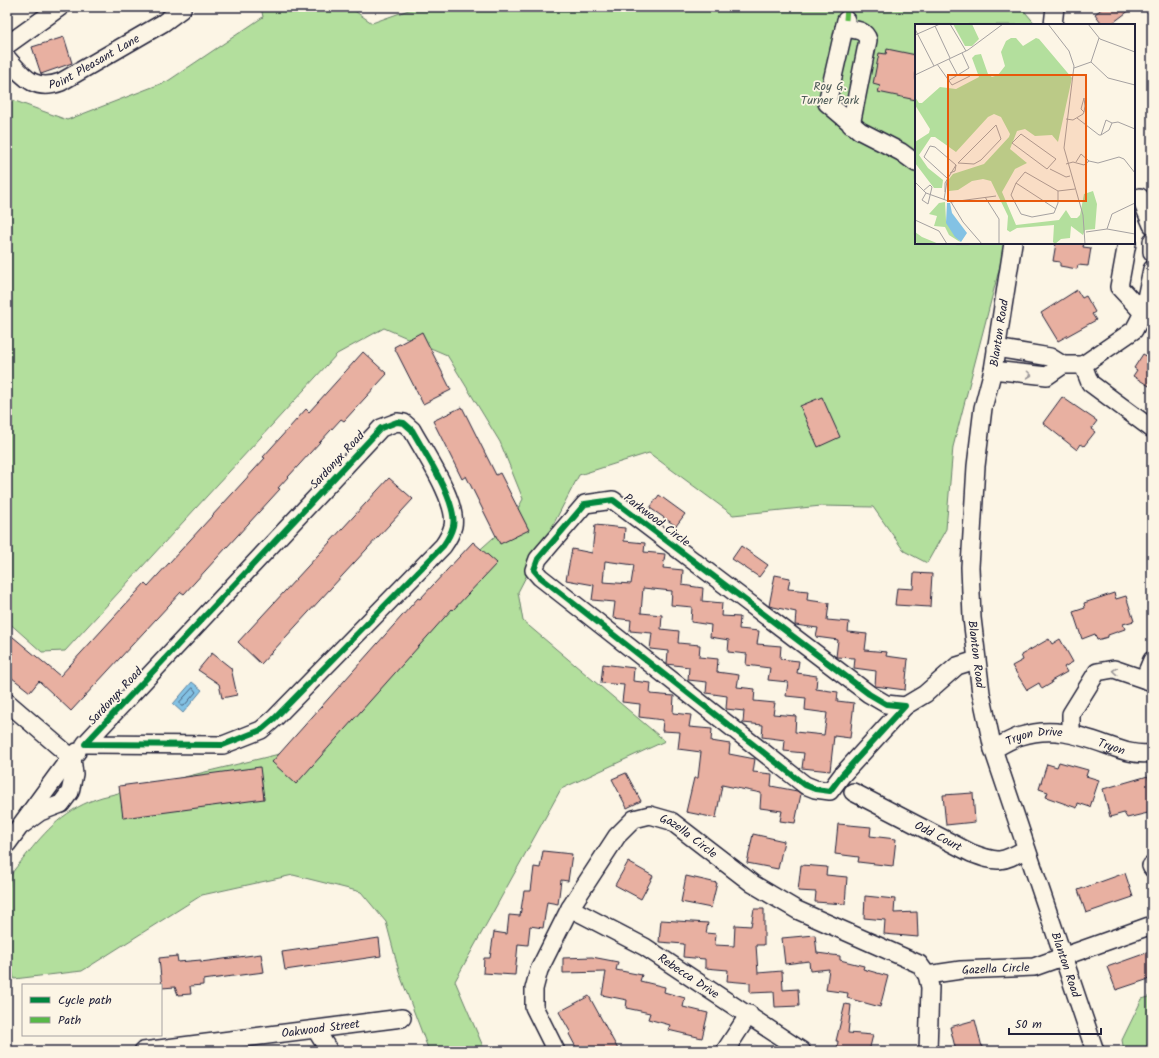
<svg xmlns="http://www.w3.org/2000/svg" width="1159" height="1058" viewBox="0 0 1159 1058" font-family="Kalam,sans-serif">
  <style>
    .green { fill: #b3df9d; stroke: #6a806c }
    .water { fill: #83c2e4; stroke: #5c82a0 }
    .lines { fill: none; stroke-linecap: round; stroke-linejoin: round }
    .shore { stroke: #49627f; stroke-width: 1 }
    .building { fill: #e8b0a1; stroke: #22223b; fill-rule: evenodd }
    .minor-casing { stroke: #22223b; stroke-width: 20 }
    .minor { stroke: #fcf5e5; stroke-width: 17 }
    .quiet { stroke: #58b947; stroke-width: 5; stroke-dasharray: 10 5; stroke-linecap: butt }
    .cycleway-casing { stroke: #fcf5e5; stroke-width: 8 }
    .cycleway { stroke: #00873e; stroke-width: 6 }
    .oneway { stroke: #9a9698 }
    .labels { text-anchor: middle; stroke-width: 3.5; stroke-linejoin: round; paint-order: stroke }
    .street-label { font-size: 12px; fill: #22223b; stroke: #fcf5e5 }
    .park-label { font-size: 12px; fill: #4e5b58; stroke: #fcf5e5 }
    .inset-road { fill: none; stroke: #a5a1a1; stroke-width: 1 }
    .view { fill: #e8590c; fill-opacity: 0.15; stroke: #e8590c; stroke-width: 2 }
    .inset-edge { fill: none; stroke: #22223b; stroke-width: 2 }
  </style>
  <rect width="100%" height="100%" fill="#fcf5e5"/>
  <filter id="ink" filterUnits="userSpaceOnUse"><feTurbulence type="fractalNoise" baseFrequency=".025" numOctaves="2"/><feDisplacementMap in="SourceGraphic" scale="8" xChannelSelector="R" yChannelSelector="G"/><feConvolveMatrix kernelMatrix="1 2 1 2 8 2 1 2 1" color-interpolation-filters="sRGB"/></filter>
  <g filter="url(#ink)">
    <path class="green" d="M261,7H349L372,23L417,7H1021L1036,25H916V243H1006L953,447L946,529L927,563L904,551L873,507L821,506L733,515L649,453L579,475L518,592L523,621L665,741L561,789L455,981L485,1051H429L400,975L386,922L361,892L293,875L202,895L82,971L14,979C8,946 2,909 11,876C13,870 20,863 24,858C46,830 66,808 102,797L304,748L456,571L511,522L523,499L500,442L447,355L384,328L337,354L65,651L42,652L7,621V98L67,120L168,81L263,17Z
      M1152,996V1051H1124L1122,1040L1142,999Z"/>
    <path class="water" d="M192,682L202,690L183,713L173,704Z"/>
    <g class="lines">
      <path class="shore" d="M193,688L196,692L184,706H181L180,702Z"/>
    </g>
    <path class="building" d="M1104,7H1134L1110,25H1103L1095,14Z
      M64,37L72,63L41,74L32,47Z
      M887,49L916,55V100L878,92L880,86L873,84L879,53L886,54Z
      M1056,243H1084L1083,247L1091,248L1088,266L1078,265L1077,269L1060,266V262L1053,261Z
      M1077,290L1082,298L1086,296L1095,312L1092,314L1096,320L1058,341L1041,313Z
      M422,332L451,390L423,404L394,347Z
      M363,352L387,374L344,421L341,419L278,488L280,489L184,594L181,592L71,711L39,681L30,692L7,674V632L60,676L145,583L148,586L265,458L263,457L306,409L309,412Z
      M1143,354L1152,359V381L1149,386L1133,376L1137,370L1134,368Z
      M822,397L840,437L818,447L800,406Z
      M1062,397L1097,421L1091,429L1095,432L1084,446L1081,444L1077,450L1043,423Z
      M462,407L496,475L500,473L529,530L500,544L466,476L462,479L433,421Z
      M389,478L413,499L261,664L238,642Z
      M659,495L685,514L676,526L650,508Z
      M595,525L625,528L624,541L645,543L644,552L665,554L663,568L683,570L682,585L703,588L702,601L722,603L721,616L740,617L739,629L759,631L757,644L781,646L780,659L799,661L797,673L817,676L816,689L838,692L837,701L854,703L850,738L834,736L830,771L802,768L804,753L784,751L785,740L762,737L763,725L743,723L744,711L726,709L727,696L706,693L707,682L688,680L689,667L667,664L668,651L650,649L652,633L630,631L631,620L613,618L615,602L592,600L594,585L566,580L572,549L592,553ZM605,561L634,565L631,584L603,582ZM643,588L672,591L671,605L692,607L691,622L711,625L710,637L729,640L728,652L747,654L746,665L770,668L768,680L788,682L786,696L806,698L805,710L827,713L824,735L795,732L796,716L773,714L775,703L754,701L755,689L737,687L739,675L717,672L718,659L699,657L700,645L678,643L679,631L661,629L662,615L641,613Z
      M473,542L497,563L453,610L452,609L296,784L272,762L418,598L420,599Z
      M741,546L768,565L759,577L732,559Z
      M914,573L932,574L930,607L895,605L897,588L913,589Z
      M775,575L790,578L788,589L808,591L807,600L829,603L827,620L849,622L848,632L867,634L865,650L887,652L886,656L908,659L905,690L875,686L876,671L854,668L855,658L836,657L838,640L816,637L818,628L795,625L796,612L769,606Z
      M1114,593L1116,599L1126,596L1134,621L1123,624L1125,629L1108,635V637L1097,640L1095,634L1082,639L1073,612L1085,608L1084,603Z
      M1049,639L1052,644L1060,639L1073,662L1064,667L1067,672L1051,681L1052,683L1042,689L1039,683L1027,690L1012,666L1023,660L1021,655Z
      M212,653L231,668L237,695L222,698L219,684L198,670Z
      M603,664L634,668L633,681L651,683L650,694L674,696L673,713L691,715L689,727L712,729L711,741L730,744L729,754L755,759L753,772L772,774L771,786L797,791L801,794L795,823L780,821L782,811L760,808L761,793L722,785L716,818L686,812L694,778H698L701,752L678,749L680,732L662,731L663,720L639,717L640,704L622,702L624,685L601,683Z
      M1059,762L1088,770L1086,776L1099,780L1090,807L1078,803L1077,808L1046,797L1048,792L1039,789L1047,764L1057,767Z
      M260,767L264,799L123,818L119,786Z
      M626,773L641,801L627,808L612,779Z
      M1148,776L1149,780L1152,779V812L1127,818L1124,813L1110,817L1103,789Z
      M973,793L975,822L946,825L943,795Z
      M838,824L871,827L870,836L896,839L893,866L858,862L859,857L835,854Z
      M753,834L784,841L778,869L747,863Z
      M543,851L572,854L568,881L561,880L558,904L547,902L543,928L530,926L528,945L518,944L515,975L483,973L484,958H490L494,932L507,934L509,915L520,916L524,891H531L534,867L540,868Z
      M628,862L653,876L641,899L615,885Z
      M801,865L827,867L826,875L847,877L845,904L815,902L816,892L798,891Z
      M1125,873L1133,897L1086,913L1078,890Z
      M686,876L717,883L711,908L681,902Z
      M865,896L895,899L894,913L917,912L918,937L884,934L885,920L864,918Z
      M754,909H764V945H756L758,973L782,971L783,990L798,989L799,1006L775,1007L774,992L750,993V983L727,981L728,970L705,968V959L683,957L684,944L659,942L661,920L708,923L706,933L716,934L715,945L734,946L735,925L751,926Z
      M815,935L817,953L840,956V960L864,966L863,969L888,976L880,1007L847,998L848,993L826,990L829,969L810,971L809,961L785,964L782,938Z
      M379,938L381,956L285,970L282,952Z
      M1152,951V978L1116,990L1107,967Z
      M261,954L264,972L203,980V985L190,986L191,994L178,995L175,987L162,988L159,958L177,956L178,962L201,960V962Z
      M592,957L618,962L616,970L642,975L640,981L665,987L664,992L685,998L683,1007L708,1013L702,1038L668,1030L670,1025L648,1019L650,1013L626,1008L627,1000L602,995L606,972L563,973V958Z
      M589,996L614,1042L619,1051H578L569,1034L571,1033L559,1012Z
      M845,1004L851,1005L848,1033L873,1035L869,1051L837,1050L838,1041H836Z
      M975,1020L983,1051H956L950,1027Z"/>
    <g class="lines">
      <g class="minor-casing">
        <g id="minor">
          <path d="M846,20L827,103L860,131L901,152L916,163"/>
          <path d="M1053,25L1055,7"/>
          <path d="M844,28C854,30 865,29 868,40L851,125"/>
          <path d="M7,45L60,7"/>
          <path id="s1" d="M7,58C24,77 34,92 61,82L163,23L182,9"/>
          <path d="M1134,199L1140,197L1152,225"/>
          <path d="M1152,241V252"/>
          <path id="s2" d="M1013,243L993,370L983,408L976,466L970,567L972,618L981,693L993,749L1095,1051"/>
          <path d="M1127,243L1119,287L1143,313"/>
          <path d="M996,348L1050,357L1063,365H1083L1134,330L1143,313L1152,269"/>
          <path d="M1083,365L1090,383L1152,429"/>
          <path d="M993,370L1047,376L1063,365"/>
          <path d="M397,422L404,423L412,430C424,452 458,502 453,526C451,534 448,539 443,546L275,718L261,730L223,745L85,744L381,428Z"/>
          <path d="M613,500L869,694L886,704L905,706L842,775L830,791L815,789L805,785L540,577L534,570L538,559L585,504Z"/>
          <path d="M1144,679L1152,660"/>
          <path d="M7,702L72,758L74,774L70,792L61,804L40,812L22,825"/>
          <path d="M905,706L925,694L957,666L976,660"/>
          <path d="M1071,733V714L1097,672L1114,669L1152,682"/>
          <path id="s3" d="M993,749C1002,745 1011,739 1021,736C1052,726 1078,735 1107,745C1121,750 1137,756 1152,753"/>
          <path id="s4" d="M853,792L971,853C998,863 1001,863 1026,849"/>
          <path d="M7,844L64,766L77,752"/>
          <path d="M1151,866L1152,868"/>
          <path id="s5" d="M570,908L645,947L802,1051"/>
          <path id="s6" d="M927,975L961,970L1034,967L1152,925"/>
          <path d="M316,1030L329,1051"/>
          <path id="s7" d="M143,1051L402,1018"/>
          <path id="s8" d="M556,1051L534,1007V989L539,970L570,908L617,836L634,819L650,815L671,821L753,884L797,910L919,964L927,975L930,987L928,1051"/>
          <path d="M725,1051L749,1014"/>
        </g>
      </g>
      <use href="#minor" class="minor"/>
      <path class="quiet" d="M846,20L847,7"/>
      <g class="cycleway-casing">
        <path id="cycleway" d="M397,422L404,423L412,430C424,452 458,502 453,526C451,534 448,539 443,546L275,718L261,730L223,745L85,744L381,428Z
          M613,500L869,694L886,704L905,706L842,775L830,791L815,789L805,785L540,577L534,570L538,559L585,504Z"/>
      </g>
      <use href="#cycleway" class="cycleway"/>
    </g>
    <defs><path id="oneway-chevron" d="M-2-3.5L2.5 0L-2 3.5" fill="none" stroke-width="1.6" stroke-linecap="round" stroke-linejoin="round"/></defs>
    <g class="oneway">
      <use href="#oneway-chevron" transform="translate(1029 375) rotate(7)"/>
      <use href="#oneway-chevron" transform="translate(1115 671) rotate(-175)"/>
    </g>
  </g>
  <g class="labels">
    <g class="street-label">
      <text dy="4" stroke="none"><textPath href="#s1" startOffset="103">Point Pleasant Lane</textPath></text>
      <text transform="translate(999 333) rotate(-81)" y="4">Blanton Road</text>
      <text transform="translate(337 460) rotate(-47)" y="4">Sardonyx Road</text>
      <text transform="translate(657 520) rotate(37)" y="4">Parkwood Circle</text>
      <text dy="4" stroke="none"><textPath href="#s2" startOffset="415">Blanton Road</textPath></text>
      <text transform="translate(115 696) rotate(-47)" y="4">Sardonyx Road</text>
      <text dy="4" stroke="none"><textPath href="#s3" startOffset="44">Tryon Drive</textPath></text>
      <text dy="4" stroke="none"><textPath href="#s3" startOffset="124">Tryon</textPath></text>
      <text dy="4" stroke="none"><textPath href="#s4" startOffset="96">Odd Court</textPath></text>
      <text dy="4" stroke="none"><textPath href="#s8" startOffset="327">Gazella Circle</textPath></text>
      <text dy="4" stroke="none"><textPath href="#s2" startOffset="739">Blanton Road</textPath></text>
      <text dy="4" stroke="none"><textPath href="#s6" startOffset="69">Gazella Circle</textPath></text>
      <text dy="4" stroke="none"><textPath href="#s5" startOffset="137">Rebecca Drive</textPath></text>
      <text dy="4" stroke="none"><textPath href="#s7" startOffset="179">Oakwood Street</textPath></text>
    </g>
    <g class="park-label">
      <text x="830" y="90">Roy G.<tspan x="830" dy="14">Turner Park</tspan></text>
    </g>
  </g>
  <g transform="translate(915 24)">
    <rect width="220" height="220" fill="#fcf5e5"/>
    <path d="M38,0H57L64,15L57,22H50ZM96,14H101L108,22L121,14L124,15L157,54L143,118L137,111L120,112L110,105L102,107L95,125L112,139L100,145L87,168L101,201L144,196L151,186L156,194H162L165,191L169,170L178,167L182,180L180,205L170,206L168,211L156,202L155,214L146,215L140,220L138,218L139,201L102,204L95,208L92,206L93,192L76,157L68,155L57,157L43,166L34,167V155L38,150L69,140L94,113L95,110L86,93L79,90L73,93L41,128L20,113H16L4,131L13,144L28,156L27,164H19L0,139V118L14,109L15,105L0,81V73L4,79H7L25,63L41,65L64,53L57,34L60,31L66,30L73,50L77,53L83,51L90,42L86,28L91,17ZM30,178L31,196L45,218L34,211L30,203L19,202L22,192L14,190L24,179ZM0,208L7,213L24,220H3L0,217Z" fill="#b3df9d"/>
    <path d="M32,179H35L37,189L52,209L46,218L40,213L31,199Z" fill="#83c2e4"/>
    <path class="inset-road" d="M35,0L51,27M133,0L154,27L159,42L149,124L168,191L170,220M173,0L185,15L220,28M20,2L35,34M0,5L19,42M0,11L25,0M34,35L42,50M176,38L193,54L220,61M22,40L37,61L55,52M159,44L176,38L184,14M0,51L53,26L88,0M33,57L54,44L47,29M162,94L184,111H186L194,106L197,99L191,96L186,111M151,95L158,96L168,90L169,88L170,82L169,74L166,85L169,88M197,99L203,98L220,105M81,101L86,115L66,136L59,140L43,139ZM106,110L141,135L132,145L97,119ZM161,138L166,130L174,137L183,139L204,133L209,135L220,149M151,140L158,138L169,141L174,137M135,145L151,153L155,152M32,154L9,133L15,122L20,123L41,141L40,147L35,149M0,158L11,169L36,178L48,198L67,220M101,159L141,185M8,167L15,161L17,163L13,180L7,176L11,169M143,167V179L139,189L117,193L106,190L96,171L101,159L110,148L143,167L160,165M30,168V159L41,141M70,173L84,195V220M29,176L32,157M36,178L81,172M0,196L24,207L32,220M192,205L197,190L220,179M171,208L192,205L220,210"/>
    <path class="view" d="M33,51H171V177H33Z"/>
    <rect width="220" height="220" class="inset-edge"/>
  </g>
  <rect width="1159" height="1058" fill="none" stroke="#fcf5e5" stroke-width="24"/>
  <rect x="12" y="12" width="1135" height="1034" fill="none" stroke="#22223b" stroke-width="1.5" filter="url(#ink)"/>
  <rect x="22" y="984" width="140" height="52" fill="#fcf5e5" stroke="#a5a1a1"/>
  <rect x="30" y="997" width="20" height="6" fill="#00873e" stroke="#a5a1a1"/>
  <text x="58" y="1004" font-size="12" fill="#22223b">Cycle path</text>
  <rect x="30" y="1017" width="20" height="6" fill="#58b947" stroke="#a5a1a1"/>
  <text x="58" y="1024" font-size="12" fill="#22223b">Path</text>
  <path d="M1009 1028v6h92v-6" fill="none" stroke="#22223b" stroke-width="2"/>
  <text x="1015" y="1028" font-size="12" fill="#22223b" stroke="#fcf5e5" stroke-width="3" paint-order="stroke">50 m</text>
</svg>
